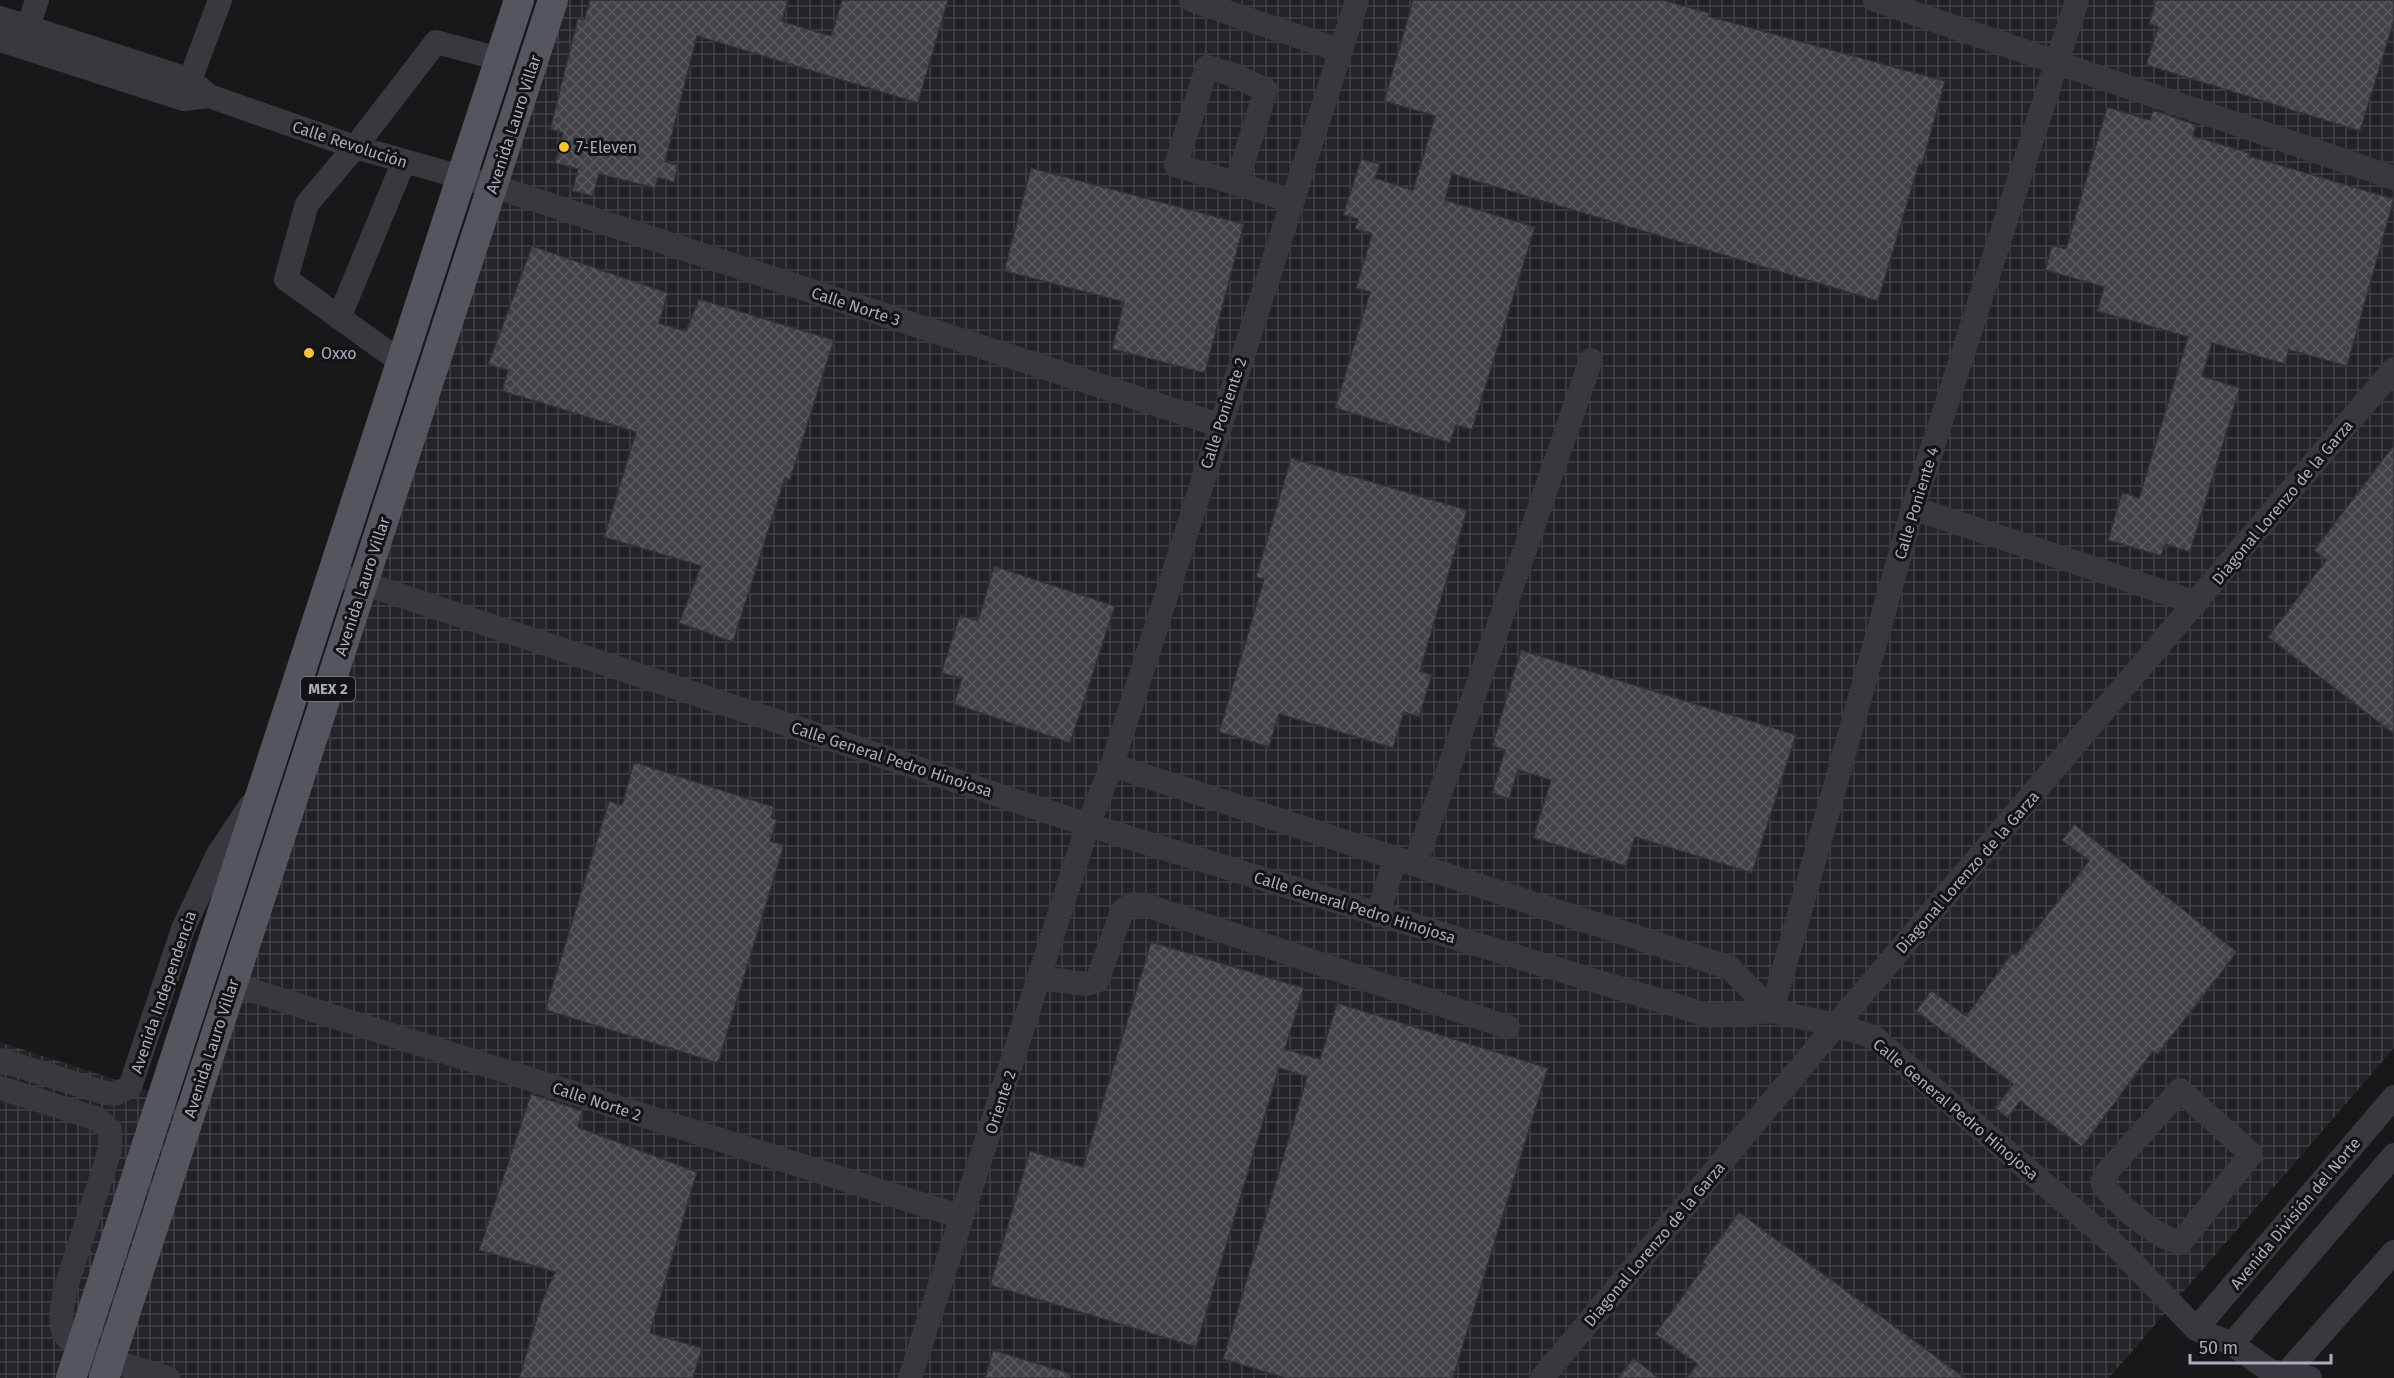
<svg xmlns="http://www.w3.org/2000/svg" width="2394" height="1378" viewBox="0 0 2394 1378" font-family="'Fira Sans',sans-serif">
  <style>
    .industrial { fill: url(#industrial-grid) }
    .building { fill: url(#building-cross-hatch); stroke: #323136; stroke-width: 1.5 }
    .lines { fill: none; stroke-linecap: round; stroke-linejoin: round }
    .minor { stroke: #38393f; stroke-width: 24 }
    .major { stroke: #54565e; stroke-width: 30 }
    .poi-dot { fill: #f9c430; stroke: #131215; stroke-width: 2 }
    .labels { text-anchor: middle; stroke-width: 6; stroke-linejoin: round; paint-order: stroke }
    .shield { fill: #131215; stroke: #7c7e88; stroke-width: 1.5 }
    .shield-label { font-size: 15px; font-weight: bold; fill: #a9adba }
    .street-label { font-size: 16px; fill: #a9adba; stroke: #131215 }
    .poi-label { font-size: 16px; fill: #a9adba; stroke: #131215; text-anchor: start }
  </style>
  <defs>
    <pattern id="industrial-grid" width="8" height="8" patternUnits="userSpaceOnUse" patternTransform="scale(1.5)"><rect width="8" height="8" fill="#242327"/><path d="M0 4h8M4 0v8" fill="none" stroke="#414044"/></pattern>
    <pattern id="building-cross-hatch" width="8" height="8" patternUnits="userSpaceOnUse" patternTransform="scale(1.5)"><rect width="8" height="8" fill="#424247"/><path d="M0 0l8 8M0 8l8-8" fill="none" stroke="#5a5b5f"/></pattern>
  </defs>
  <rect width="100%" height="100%" fill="#18171a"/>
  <path class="industrial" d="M562,0H2394V1048L2109,1378H0V1042L193,1105Z"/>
  <path class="building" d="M590,0H788L782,21L831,36L842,0H948L918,103L697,36L665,162L678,165L674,182L658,178L655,188L599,174L593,196L572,191L578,169L555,163L563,133L550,129L578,18L584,20Z
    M1413,0H1663L1709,13L1708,16L1945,81L1922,165L1919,164L1878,301L1452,174L1445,200L1535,227L1472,430L1456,425L1450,443L1335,408L1370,292L1356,288L1372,234L1355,229L1358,219L1343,215L1361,159L1380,164L1375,178L1413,190L1435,116L1384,101Z
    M2156,0H2394V21L2360,131L2146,65L2158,27L2149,24Z
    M2107,107L2150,120L2153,110L2196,125L2193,136L2250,153L2249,156L2394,199L2347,366L2289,350L2285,364L2212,343L2202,376L2240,388L2190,552L2165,544L2161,556L2108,540L2122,492L2139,498L2188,337L2097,311L2104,287L2045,270L2052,245L2066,249Z
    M1031,168L1244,224L1205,373L1112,349L1124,302L1004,271Z
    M532,246L668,293L659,323L686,331L699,299L834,340L790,480L785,478L733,642L679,623L701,566L604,537L636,432L502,391L508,370L488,365Z
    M2394,445V734L2268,637L2326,560L2314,550Z
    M1291,458L1467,510L1420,671L1432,675L1419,717L1404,712L1393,748L1279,714L1269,747L1219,732L1264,579L1256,577Z
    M994,566L1115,606L1070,743L954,704L962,678L941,673L960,615L978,621Z
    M1521,650L1796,735L1752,873L1635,837L1626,866L1533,838L1551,780L1518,770L1509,799L1492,793L1505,750L1492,746Z
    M634,762L774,807L771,818L777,820L770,841L784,845L718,1063L545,1010L609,801L622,805Z
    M2074,824L2237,952L2158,1054L2153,1051L2082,1147L2020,1101L2008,1118L1995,1108L2013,1084L1916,1011L1931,990L1966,1016L2012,953L2016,955L2089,861L2062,840Z
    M1151,942L1304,988L1285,1049L1320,1059L1337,1003L1548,1068L1453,1378H1285L1223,1359L1307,1077L1279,1068L1196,1347L990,1285L1030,1151L1083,1167Z
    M531,1094L583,1111L578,1127L697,1172L650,1333L702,1348L693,1378H519L542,1301L555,1272L479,1250Z
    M1739,1212L1965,1378H1687L1697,1364L1655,1334L1705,1265L1702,1263Z
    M993,1350L1071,1374L1070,1378H985Z
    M1633,1358L1659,1378H1618Z"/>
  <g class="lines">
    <path class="minor" d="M1191,0L1341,51
      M1875,0L2394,178
      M0,18L190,80L209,96L355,147L493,186L1219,425
      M28,27L37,0
      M0,40L184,99L209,96
      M190,80L220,0
      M1236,184L1266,90L1231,74L1207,67L1176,165L1292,201
      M339,318L404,161
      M401,362L286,279L307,204L355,147L436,42L500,59
      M1913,508L2196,603
      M333,573L1088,825L1710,1016L1772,1011L1836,1025L1874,1037L2115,1245L2196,1329L2232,1344L2270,1371L2310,1378
      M1112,765L1730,968L1772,1011
      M1415,865L1591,360
      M1378,915L1395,859
      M1040,978L1086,984L1097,981L1122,911L1133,904L1145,905L1508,1027
      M232,984L962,1217
      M1772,1011L1913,508L2077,0
      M0,1060L105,1093L115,1094L130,1087L183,929L217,856L251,805
      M0,1088L97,1119L110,1130V1150L65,1290C63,1303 59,1318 63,1331C71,1354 145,1370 168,1378
      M2180,1090L2251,1154L2181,1242C2161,1242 2112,1201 2102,1182L2107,1172Z
      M2196,1329L2394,1097
      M2232,1344L2394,1155
      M910,1378L1088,825L1112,765L1357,0
      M1542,1378L1836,1025L2394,369
      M2282,1378L2394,1252"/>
    <path class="major" d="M71,1378L519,0
      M104,1378L553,0"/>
  </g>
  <g class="poi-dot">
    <circle cx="564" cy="147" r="6"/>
    <circle cx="309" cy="353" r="6"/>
  </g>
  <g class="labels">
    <rect class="shield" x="301" y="677" width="54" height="24" rx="4.5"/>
    <g class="shield-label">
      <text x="328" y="694">MEX 2</text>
    </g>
    <g class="street-label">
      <text transform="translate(513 124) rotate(-72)" y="6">Avenida Lauro Villar</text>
      <text transform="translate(350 144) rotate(18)" y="6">Calle Revolución</text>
      <text transform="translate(856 306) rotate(18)" y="6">Calle Norte 3</text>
      <text transform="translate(1223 413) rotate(-72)" y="6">Calle Poniente 2</text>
      <text transform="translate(2282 502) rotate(-50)" y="6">Diagonal Lorenzo de la Garza</text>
      <text transform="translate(1916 503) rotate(-73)" y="6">Calle Poniente 4</text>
      <text transform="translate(362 586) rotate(-72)" y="6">Avenida Lauro Villar</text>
      <text transform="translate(892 759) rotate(18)" y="6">Calle General Pedro Hinojosa</text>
      <text transform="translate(1967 872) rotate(-49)" y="6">Diagonal Lorenzo de la Garza</text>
      <text transform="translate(1355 907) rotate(17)" y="6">Calle General Pedro Hinojosa</text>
      <text transform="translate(163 992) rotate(-71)" y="6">Avenida Independencia</text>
      <text transform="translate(211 1048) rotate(-72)" y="6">Avenida Lauro Villar</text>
      <text transform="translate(597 1101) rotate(18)" y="6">Calle Norte 2</text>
      <text transform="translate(1000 1102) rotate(-72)" y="6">Oriente 2</text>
      <text transform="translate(1956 1109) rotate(40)" y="6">Calle General Pedro Hinojosa</text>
      <text transform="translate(2295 1213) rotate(-50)" y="6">Avenida División del Norte</text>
      <text transform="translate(1654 1244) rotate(-50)" y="6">Diagonal Lorenzo de la Garza</text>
    </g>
    <g class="poi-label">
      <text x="576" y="153">7-Eleven</text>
      <text x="321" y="359">Oxxo</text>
    </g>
  </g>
  <path d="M2190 1354v9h141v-9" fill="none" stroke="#a9adba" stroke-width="3"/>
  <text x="2199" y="1354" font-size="18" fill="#a9adba" stroke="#131215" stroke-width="4.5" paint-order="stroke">50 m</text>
</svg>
